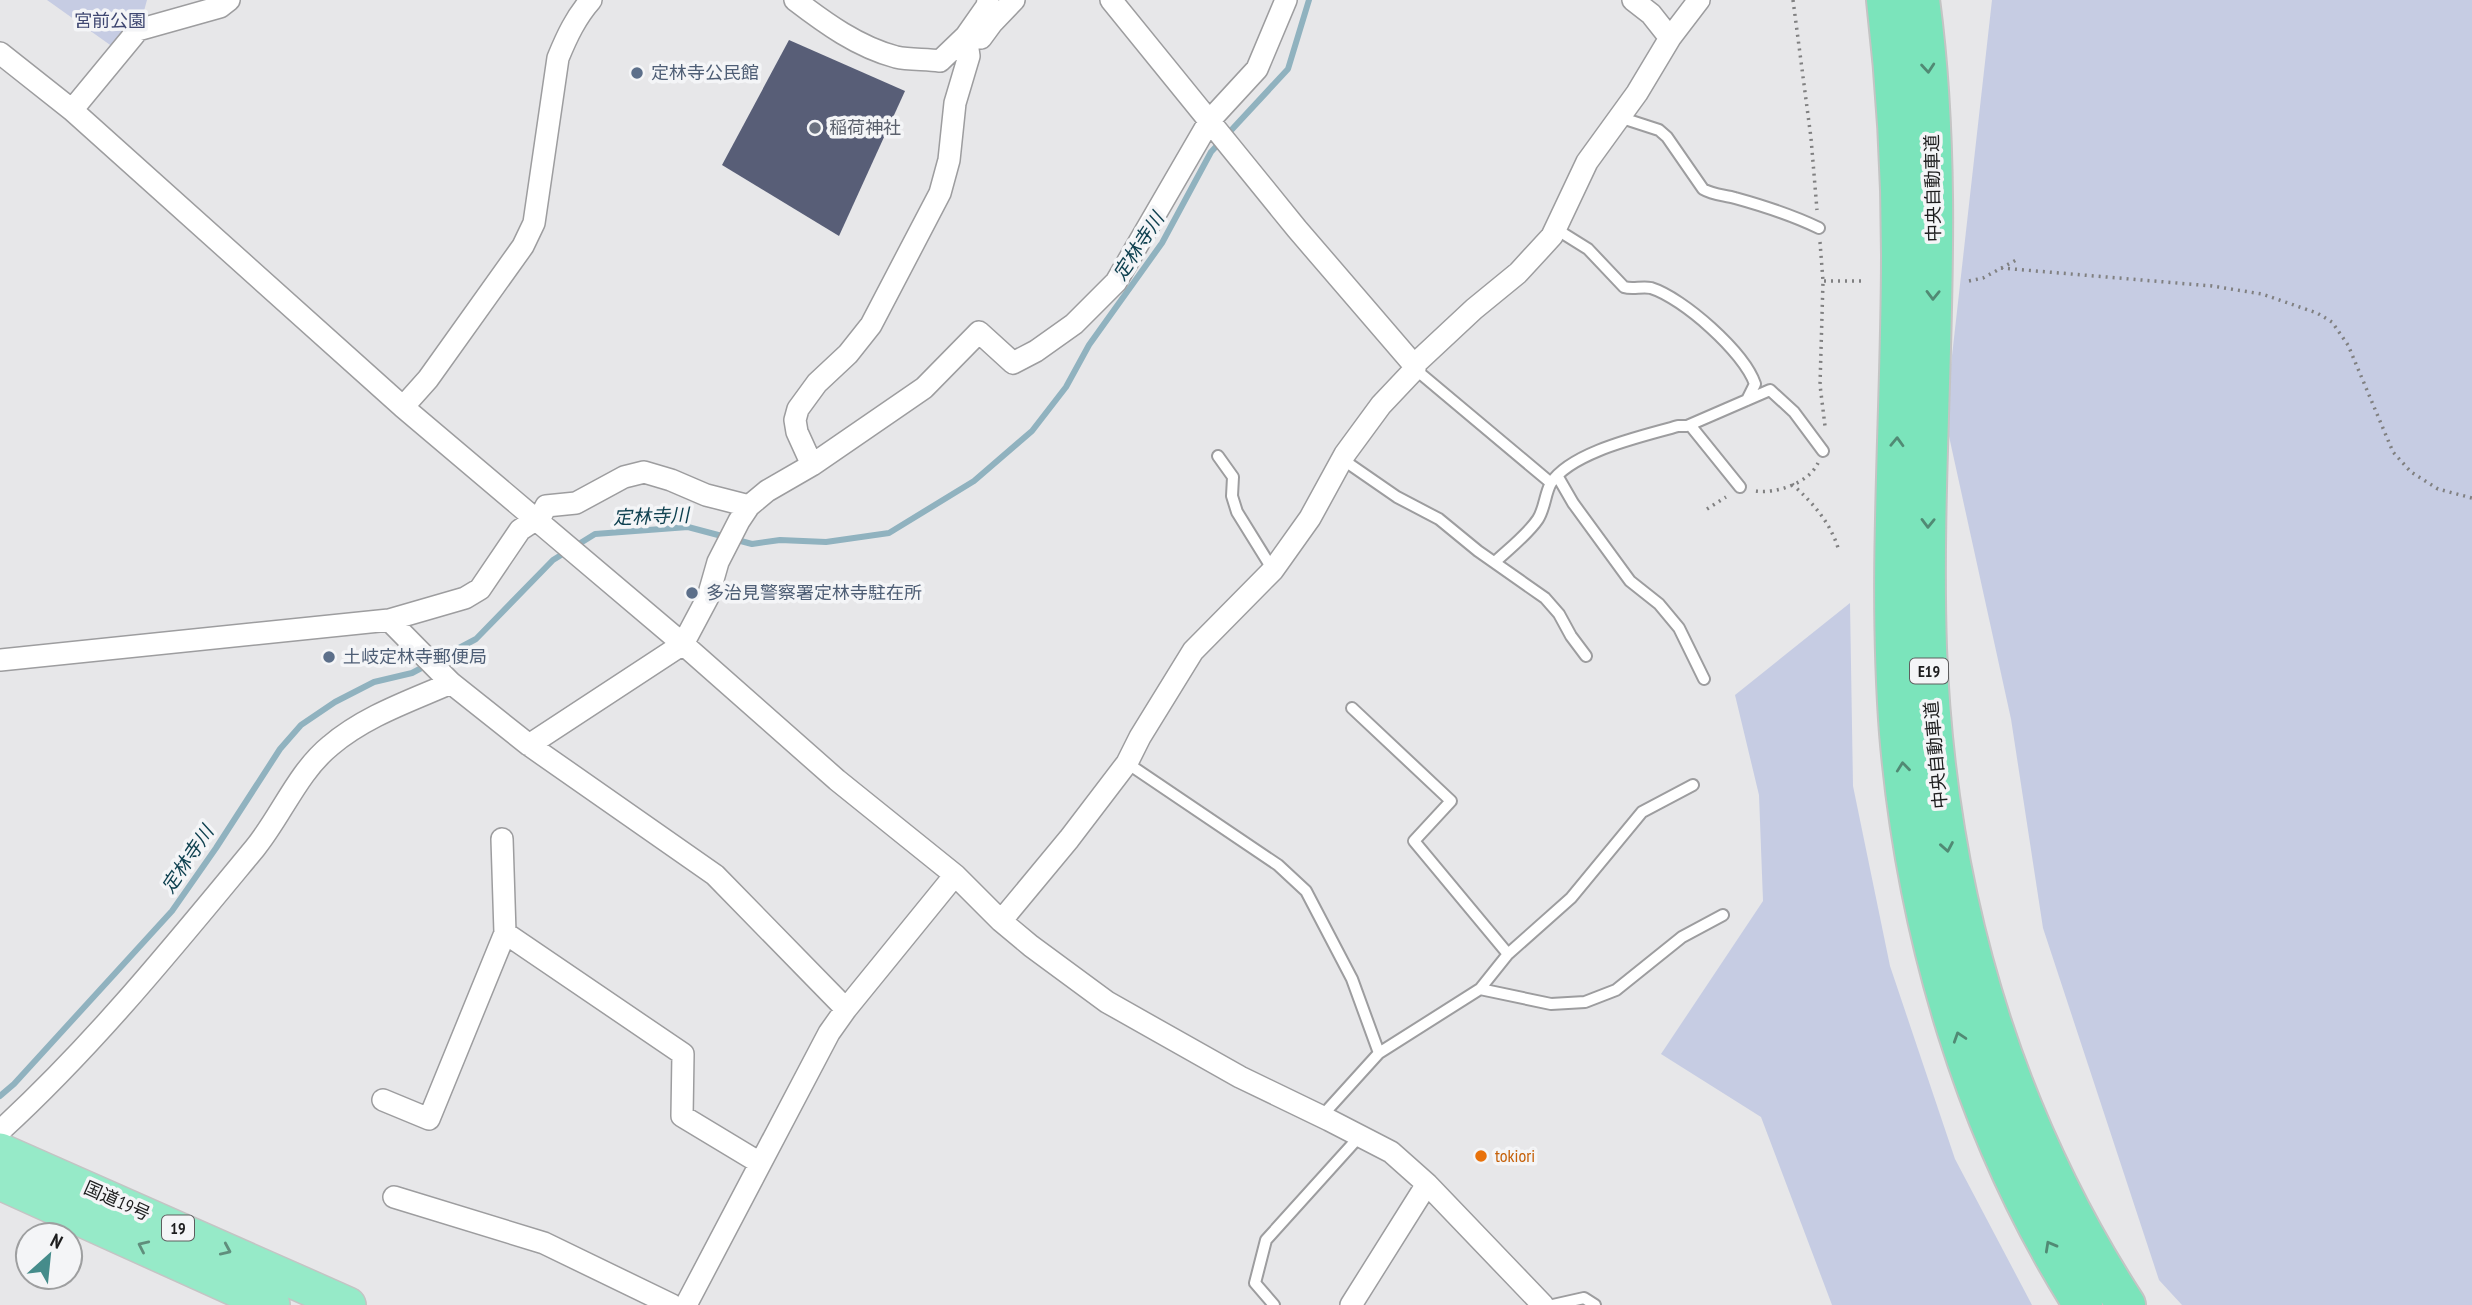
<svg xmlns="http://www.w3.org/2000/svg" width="2472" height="1305" viewBox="0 0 2472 1305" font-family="'PT Sans Narrow','Noto Sans JP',sans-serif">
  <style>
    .green { fill: #c6cce3 }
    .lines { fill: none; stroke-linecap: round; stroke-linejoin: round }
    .stream { stroke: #90b2bf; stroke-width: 6 }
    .building { fill: #585e77 }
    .service-casing { stroke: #9d9d9f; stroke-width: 14 }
    .minor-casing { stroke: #9d9d9f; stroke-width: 24 }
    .trunk-casing { stroke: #c4c4c4; stroke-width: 38 }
    .motorway-casing { stroke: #c4c4c4; stroke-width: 42 }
    .path { stroke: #808081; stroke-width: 3.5; stroke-dasharray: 2 5; stroke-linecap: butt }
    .service { stroke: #fff; stroke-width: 10 }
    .minor { stroke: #fff; stroke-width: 21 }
    .trunk { stroke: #96eac8; stroke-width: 35 }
    .motorway { stroke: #7be4bb; stroke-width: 38 }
    .oneway { stroke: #518a74 }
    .oneway2 { stroke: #608e7c }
    .service-dot { fill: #5c6f8a; stroke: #f4f5f7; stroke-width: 2.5 }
    .worship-dot { fill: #6b7280; stroke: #f4f5f7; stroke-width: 2.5 }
    .food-dot { fill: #e8710a; stroke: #f4f5f7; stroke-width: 2.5 }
    .labels { text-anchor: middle; stroke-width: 7; stroke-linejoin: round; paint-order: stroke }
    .shield { fill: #f4f5f7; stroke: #5e5e5f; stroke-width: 2 }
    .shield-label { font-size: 16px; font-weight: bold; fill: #1d1d1e }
    .park-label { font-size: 18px; fill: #3f4771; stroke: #f4f5f7 }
    .service-label { font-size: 18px; fill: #4e5e75; stroke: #f4f5f7; text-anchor: start }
    .worship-label { font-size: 18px; fill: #5b616d; stroke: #f4f5f7; text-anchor: start }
    .street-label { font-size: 18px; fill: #1d1d1e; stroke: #f4f5f7 }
    .food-label { font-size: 18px; fill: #c56008; stroke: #f4f5f7; text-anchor: start }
    .water-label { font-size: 19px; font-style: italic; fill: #0f4150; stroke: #f4f5f7 }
  </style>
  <rect width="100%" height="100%" fill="#e7e7e9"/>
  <path class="green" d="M47,0H147L142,18L113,47Z
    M1992,0H2472V1305H2182L2159,1280L2043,928L2011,719L1945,418Z
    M1850,603L1853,786L1890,966L1955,1159L2032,1305H1832L1761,1117L1661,1054L1763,901L1759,795L1735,695Z"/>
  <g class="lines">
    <path class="stream" d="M0,1096L14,1084L172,911L216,848L280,749L301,725L335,702L374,682L412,673L476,639L553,560L595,534L688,527L752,544L780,540L826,542L889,533L974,481L1032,431L1066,387L1089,345L1162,243L1211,152L1288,69L1309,0"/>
  </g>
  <path class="building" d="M789,40L905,91L839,236L722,165Z"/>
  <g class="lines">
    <g class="service-casing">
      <path id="service" d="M1619,117L1659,130L1667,137L1703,189C1713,195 1725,195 1735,198C1764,206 1792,215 1819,228
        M1556,229L1588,249L1624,287C1633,290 1641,286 1651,288C1683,298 1744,352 1755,384L1747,400
        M1415,369L1551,483
        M1690,425L1740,487
        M1218,456L1233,477L1232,496L1237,512L1273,570
        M1342,459L1397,497L1439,519L1478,551L1545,598L1559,614L1571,636L1586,656
        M1558,477L1573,503L1630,581L1659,604L1679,628L1704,679
        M1496,561C1510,548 1528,534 1538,519C1545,508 1545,493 1551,483C1572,451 1644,436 1678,426H1687L1770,390L1794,412L1823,451
        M1127,763L1278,865L1306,891L1352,979L1379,1053
        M1508,954L1571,898L1642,812L1693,785
        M1480,989L1551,1004L1585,1002L1616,990L1682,937L1723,915
        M1321,1117L1379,1053L1480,989L1508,954L1414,841L1451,801L1352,708
        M1274,1305L1255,1283L1266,1240L1359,1137
        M1553,1305L1584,1298L1595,1305"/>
    </g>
    <g class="minor-casing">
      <path id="minor" d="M795,0C825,23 858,47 896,57C909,60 926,59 940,61L966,36L987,6L988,0
        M1111,0L1297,229L1414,365
        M1633,0L1651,14L1670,38
        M981,38L992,23L1014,0
        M0,53L72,110L403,407L683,644L837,780L955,875L1001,921L1031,946L1107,1002L1240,1077L1329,1120L1391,1152L1427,1184L1543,1305
        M72,110L138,30L220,7L229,0
        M403,407L428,379L523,246L534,223L558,58C567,36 576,17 591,0
        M812,465L797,432L795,420L798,409L817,383L848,354L871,325L940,193L949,160L955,103L969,56L966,36
        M389,620L451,683L529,745L715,875L846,1009
        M0,660L389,620L465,598L480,589L520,530L541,516L546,506L576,503L624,477L644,472L671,480L706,495L749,506
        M529,745L683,644L708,597L718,562L739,521L749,506L767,491L812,465L924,388L979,332L1013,363L1036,351L1074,324L1116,282L1210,120L1257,69L1286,0
        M502,839L505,933L683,1054L682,1116L760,1163
        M1001,921L1069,839L1127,763L1140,737L1193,651L1273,570L1310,518L1345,454L1381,405L1415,369L1414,365L1474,309L1518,273L1552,236L1587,162L1637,93L1670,38L1699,0
        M383,1100L429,1119L505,933
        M0,1131C94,1045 174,946 255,848C281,816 298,772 330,746C365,716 410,701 451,683
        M394,1197L544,1243L672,1305
        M686,1305L829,1033L846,1009L955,875
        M1351,1305L1427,1184"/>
    </g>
    <g class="trunk-casing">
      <path id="trunk" d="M0,1151L348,1305
        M0,1182L272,1305"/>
    </g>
    <g class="motorway-casing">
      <path id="motorway" d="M1886,0C1896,85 1901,170 1901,255C1901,415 1887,574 1899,733C1916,934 1975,1135 2083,1305
        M1920,0C1949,215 1920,431 1927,648C1936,884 1997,1105 2126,1305"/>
    </g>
    <path class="path" d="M1793,0L1811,138L1817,210
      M1820,242L1823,281L1820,385L1825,426
      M2001,268L2212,286L2262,294L2317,313L2332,322L2348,345L2393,452L2411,472L2438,489L2472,498
      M1824,281H1864
      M1969,281L1983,278L2018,259
      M1792,484C1813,503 1831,523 1839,551
      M1756,491C1776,494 1809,483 1818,463
      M1707,509L1726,497"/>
    <use href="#service" class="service"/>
    <use href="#minor" class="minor"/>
    <use href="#trunk" class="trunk"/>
    <use href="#motorway" class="motorway"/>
  </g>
  <defs><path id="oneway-chevron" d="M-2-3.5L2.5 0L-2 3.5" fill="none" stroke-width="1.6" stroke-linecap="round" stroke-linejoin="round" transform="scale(1.75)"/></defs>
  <g class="oneway">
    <use href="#oneway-chevron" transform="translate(1928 68) rotate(85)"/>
    <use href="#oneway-chevron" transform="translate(1933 295) rotate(91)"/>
    <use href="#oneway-chevron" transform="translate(1897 442) rotate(-88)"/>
    <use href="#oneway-chevron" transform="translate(1928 523) rotate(91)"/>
    <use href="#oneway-chevron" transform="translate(1903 767) rotate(-96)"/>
    <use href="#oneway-chevron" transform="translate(1947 847) rotate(80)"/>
    <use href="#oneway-chevron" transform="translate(1959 1037) rotate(-108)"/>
    <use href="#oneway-chevron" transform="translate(2050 1246) rotate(-119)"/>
  </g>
  <g class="oneway2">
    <use href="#oneway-chevron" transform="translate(143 1246) rotate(-155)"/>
    <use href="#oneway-chevron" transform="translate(226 1250) rotate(24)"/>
  </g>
  <g class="service-dot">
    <circle cx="637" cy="73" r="7"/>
    <circle cx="692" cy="593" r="7"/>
    <circle cx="329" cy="657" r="7"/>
  </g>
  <circle class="worship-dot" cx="815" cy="128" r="7"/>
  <circle class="food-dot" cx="1481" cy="1156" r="7"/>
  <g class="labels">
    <g class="shield">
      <rect x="1910" y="658.5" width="38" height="25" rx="5"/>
      <rect x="162" y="1215.5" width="32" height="25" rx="5"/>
    </g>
    <g class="shield-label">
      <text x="1929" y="677">E19</text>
      <text x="178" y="1234">19</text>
    </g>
    <g class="park-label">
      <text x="110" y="27">宮前公園</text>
    </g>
    <g class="service-label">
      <text x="651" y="79">定林寺公民館</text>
      <text x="706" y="599">多治見警察署定林寺駐在所</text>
      <text x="343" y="663">土岐定林寺郵便局</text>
    </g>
    <g class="worship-label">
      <text x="829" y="134">稲荷神社</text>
    </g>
    <g class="street-label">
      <text transform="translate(1933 188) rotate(-91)" y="6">中央自動車道</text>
      <text transform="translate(1936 755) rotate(-95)" y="6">中央自動車道</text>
      <text transform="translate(117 1201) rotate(24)" y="6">国道19号</text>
    </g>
    <g class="food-label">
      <text x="1495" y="1162">tokiori</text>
    </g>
    <g class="water-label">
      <text transform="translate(1138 246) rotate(-57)" y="7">定林寺川</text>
      <text transform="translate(651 516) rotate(-2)" y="7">定林寺川</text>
      <text transform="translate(187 859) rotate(-56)" y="7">定林寺川</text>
    </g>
  </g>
  <g transform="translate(49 1256) rotate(27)"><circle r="33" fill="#f4f5f7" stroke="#9e9fa0" stroke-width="2"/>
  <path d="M0-5L12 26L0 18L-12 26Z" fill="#458c8b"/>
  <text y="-10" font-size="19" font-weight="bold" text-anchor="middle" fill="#1d1d1e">N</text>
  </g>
</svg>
